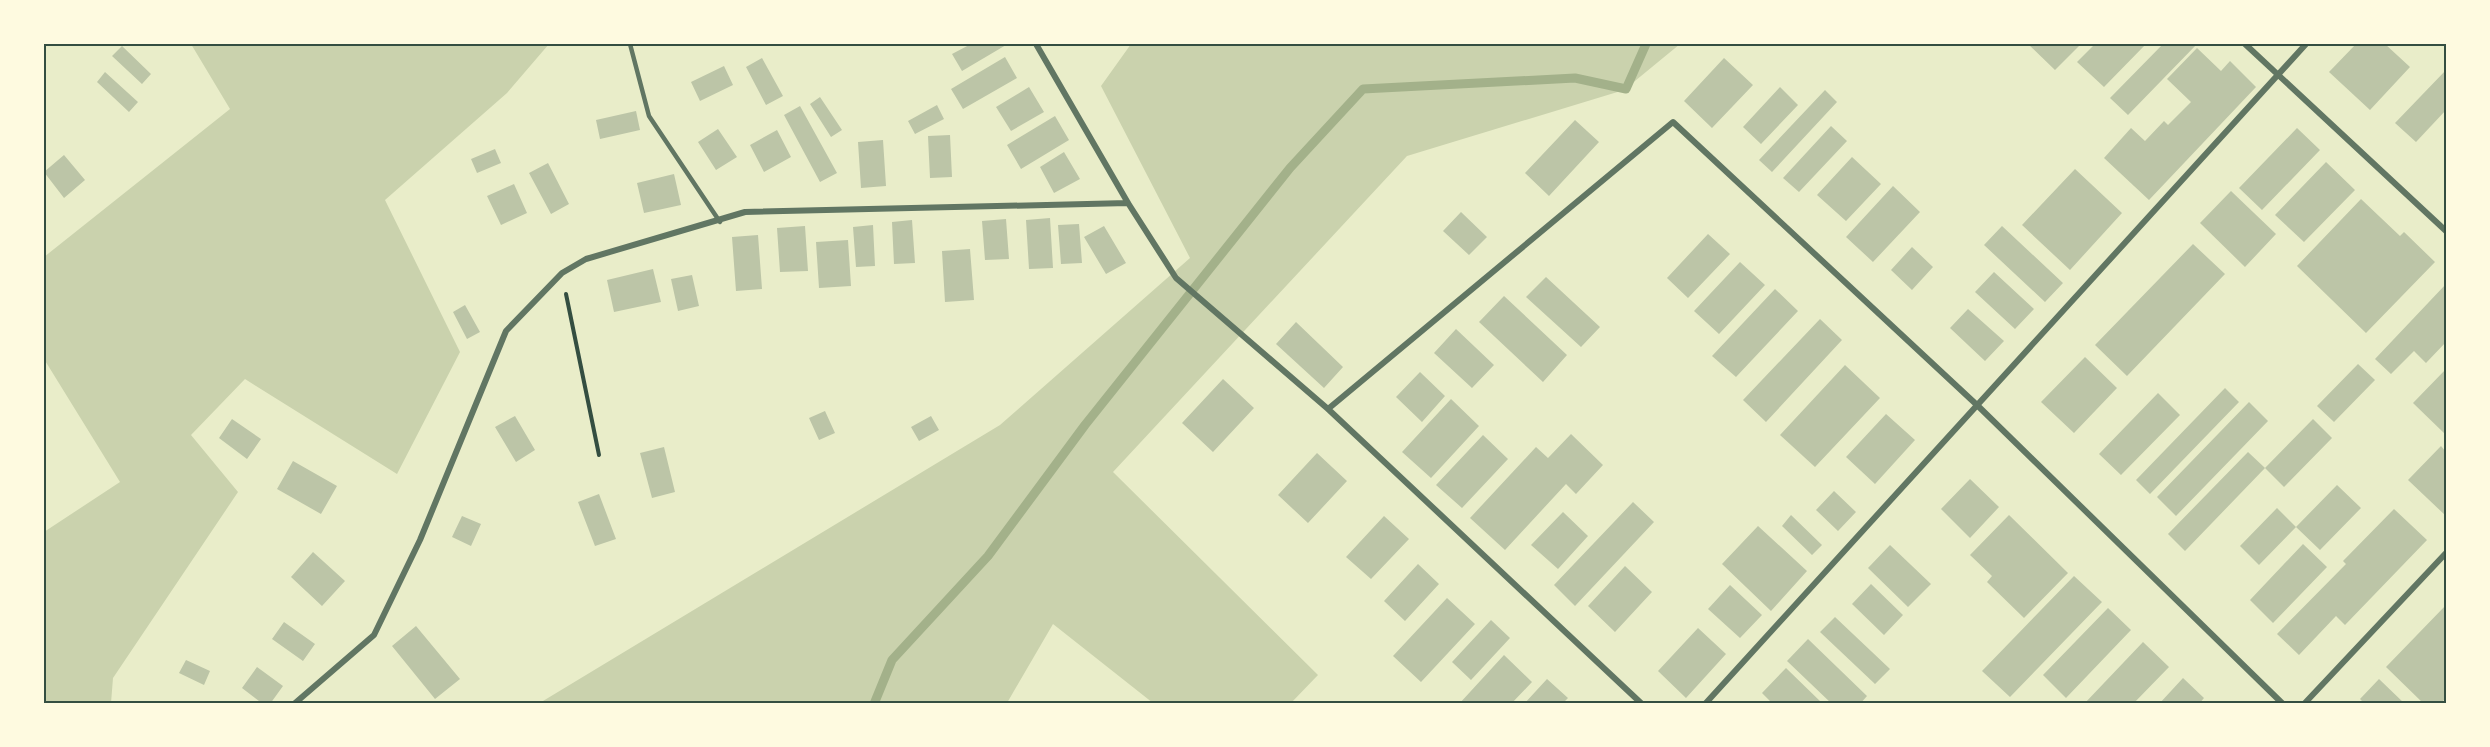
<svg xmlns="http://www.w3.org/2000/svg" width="2490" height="747" viewBox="0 0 2490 747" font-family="'Work Sans',sans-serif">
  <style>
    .green { fill: #cad2ad }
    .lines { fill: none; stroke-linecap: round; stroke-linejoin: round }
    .stream { stroke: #a3b18a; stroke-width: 9 }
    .building { fill: #bcc5a7 }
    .path { stroke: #344e41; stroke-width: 4 }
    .service { stroke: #617663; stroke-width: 4.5 }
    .minor { stroke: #617663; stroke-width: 6 }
    .neatline { fill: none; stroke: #344e41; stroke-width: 2 }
  </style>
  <rect width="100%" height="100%" fill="#e9edc9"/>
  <path class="green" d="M191,44H549L507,93L385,200L460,352L397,474L245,379L191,435L238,492L113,678L111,703H44V532L120,482L44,359V257L230,109Z
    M1131,44H1680L1624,90L1407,156L1113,472L1318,675L1291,703H1153L1053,624L1007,703L538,704L1000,425L1190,258L1101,86Z"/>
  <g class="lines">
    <path class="stream" d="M874,704L892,660L988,556L1085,425L1290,168L1363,89L1575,78L1626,89L1646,44"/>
  </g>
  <path class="building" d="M971,44H1005L1006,45L962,71L952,54Z
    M2028,44H2081L2055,70Z
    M2095,44H2146L2104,87L2077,62Z
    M2163,44H2197L2128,115L2110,98Z
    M2356,44H2385L2410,67L2370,110L2329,72Z
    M122,46L151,74L142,84L112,56Z
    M2197,48L2221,71L2230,61L2256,87L2149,200L2104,158L2131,128L2145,141L2164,121L2168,125L2191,102L2167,79Z
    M1005,57L1017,78L963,109L951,89Z
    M762,58L783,96L766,105L746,67Z
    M1724,58L1753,85L1712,128L1684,101Z
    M724,66L733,85L700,101L691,82Z
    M2446,70V110L2416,142L2395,123Z
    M105,72L138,102L129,112L97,82Z
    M1029,87L1044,112L1011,131L996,107Z
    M1780,87L1798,105L1761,144L1743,127Z
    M1825,90L1837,102L1772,172L1759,160Z
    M820,97L842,130L831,137L810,104Z
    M937,105L944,119L915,134L908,121Z
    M800,106L837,173L820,182L784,115Z
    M636,111L640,130L600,139L596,120Z
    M1055,116L1069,140L1021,169L1007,145Z
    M1575,120L1599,142L1549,196L1525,173Z
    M1831,126L1847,141L1799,192L1783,178Z
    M2297,128L2320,150L2262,210L2239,188Z
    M718,129L737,157L716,170L698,142Z
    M777,130L791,157L764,172L750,145Z
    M950,135L952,177L930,178L928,136Z
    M883,140L886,186L861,188L858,142Z
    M495,149L501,163L477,173L471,159Z
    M1064,152L1080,179L1054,193L1040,167Z
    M64,155L85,180L64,198L44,172Z
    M1852,157L1881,184L1846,221L1817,195Z
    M2326,162L2355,190L2304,242L2275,215Z
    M548,163L569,204L551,214L529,173Z
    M2075,169L2122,213L2070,270L2022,225Z
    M674,174L681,205L644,213L637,183Z
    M514,184L527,213L501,225L487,196Z
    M1893,186L1920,212L1873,262L1846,237Z
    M2231,191L2276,234L2245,267L2200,223Z
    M2361,199L2400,236L2404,232L2435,262L2366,333L2297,266Z
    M1461,212L1487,237L1469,255L1443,231Z
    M1050,218L1053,268L1029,269L1026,220Z
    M1006,219L1009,259L985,260L982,221Z
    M912,220L915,263L894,264L892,222Z
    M1079,224L1082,263L1061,264L1058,225Z
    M873,225L875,266L856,267L853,227Z
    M805,226L808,271L780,272L777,228Z
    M1104,226L1126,263L1106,274L1084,237Z
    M2002,226L2063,283L2045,302L1984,245Z
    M1708,234L1730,254L1688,298L1667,278Z
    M758,235L762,289L736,291L732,237Z
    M848,240L851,286L819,288L816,242Z
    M2193,244L2225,274L2127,376L2095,345Z
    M1912,247L1933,267L1912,290L1891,270Z
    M970,249L974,300L945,302L942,251Z
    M1740,262L1765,285L1719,334L1694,311Z
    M653,269L661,302L614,312L607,280Z
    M1994,272L2034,309L2015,329L1975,292Z
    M692,275L699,306L678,311L671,279Z
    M1546,277L1600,327L1581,347L1526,297Z
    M2446,284V342L2426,363L2414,351L2391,374L2375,359Z
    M1775,289L1798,311L1736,377L1712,356Z
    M1504,296L1567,355L1543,382L1479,322Z
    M465,305L480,332L467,339L453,312Z
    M1968,309L2004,341L1985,361L1950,328Z
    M1820,319L1842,340L1766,422L1743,400Z
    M1296,322L1343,367L1324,388L1276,344Z
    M1456,329L1494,365L1472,388L1434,353Z
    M2085,357L2117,388L2074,433L2041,402Z
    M2358,364L2375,380L2334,422L2317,406Z
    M1845,365L1880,398L1815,467L1780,435Z
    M2446,369V435L2413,403Z
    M1420,372L1445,396L1422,422L1396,397Z
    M1223,379L1254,408L1213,452L1182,423Z
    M2225,388L2239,402L2150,494L2136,480Z
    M2158,393L2180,415L2121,475L2099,454Z
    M1451,399L1479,426L1431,478L1402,452Z
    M2249,402L2268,421L2176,516L2157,497Z
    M825,411L835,433L819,440L809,418Z
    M1886,414L1915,440L1875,484L1846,457Z
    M515,416L535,450L516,462L495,427Z
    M931,416L939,430L919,441L911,427Z
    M232,419L261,439L247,459L219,438Z
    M2313,419L2332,438L2284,487L2265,468Z
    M1571,434L1603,465L1576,494L1566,484L1505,550L1470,518L1536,447L1548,458Z
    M1483,435L1508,459L1462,508L1436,485Z
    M2441,446L2446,452V516L2408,480Z
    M664,447L675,492L652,498L640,453Z
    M2248,452L2265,468L2185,551L2168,534Z
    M1317,453L1347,481L1308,523L1278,495Z
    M293,461L337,486L321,514L277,489Z
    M1970,479L1999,507L1970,538L1941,509Z
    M2337,485L2361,508L2320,550L2296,527Z
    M1834,491L1856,512L1838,531L1816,510Z
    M599,494L616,539L595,546L578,502Z
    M1633,502L1654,522L1575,606L1554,585Z
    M2277,508L2296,527L2259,565L2240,546Z
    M2394,509L2427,540L2345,625L2336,616L2299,655L2277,634L2346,564L2343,561Z
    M1563,512L1588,536L1558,569L1531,545Z
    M1791,515L1822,545L1812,555L1782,526Z
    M2009,515L2068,573L2024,618L1987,582L1992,576L1970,555Z
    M462,516L481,524L471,546L452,537Z
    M1384,516L1409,539L1371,579L1346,557Z
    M1758,526L1807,571L1771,611L1722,564Z
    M2303,544L2327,567L2273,623L2250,600Z
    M1890,545L1931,584L1908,607L1868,568Z
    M313,552L345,581L322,606L291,577Z
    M1418,564L1439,584L1405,621L1384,601Z
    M1625,566L1652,592L1615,632L1588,606Z
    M2074,576L2102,602L2010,697L1982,671Z
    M1871,584L1903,615L1884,635L1852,604Z
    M1730,585L1762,615L1740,638L1708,609Z
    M1447,598L1475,624L1421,682L1393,656Z
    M2446,605V697L2441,704H2424L2386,667Z
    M2108,608L2131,630L2066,698L2043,675Z
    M1835,617L1890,669L1875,684L1820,632Z
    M1491,620L1510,638L1471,680L1452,662Z
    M284,622L315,644L303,661L272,639Z
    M416,626L460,679L435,699L392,646Z
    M1698,628L1726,654L1686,698L1658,671Z
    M1808,639L1867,696L1860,704H1832L1787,661Z
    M2143,642L2169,667L2133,704H2084Z
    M1504,655L1532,682L1511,704H1459Z
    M186,660L210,671L204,685L179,673Z
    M257,667L283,686L270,704H263L242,688Z
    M1786,668L1823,704H1773L1762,693Z
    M2183,678L2204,698L2199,704H2159Z
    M1547,679L1568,698L1562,704H1524Z
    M2379,679L2405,704H2365L2360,699Z"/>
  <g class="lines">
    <path class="path" d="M566,294L599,455"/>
    <path class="service" d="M630,44L649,116L720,222"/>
    <path class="minor" d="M1036,44L1128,203L1176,278L1328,409L1642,704
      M2245,44L2446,231
      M1328,409L1673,122L1977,405L2283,704
      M294,704L374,635L420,540L506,331L562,273L586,259L745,212L1128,203
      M1705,704L2306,44
      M2304,704L2446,553"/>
  </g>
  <rect width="2490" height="747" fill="none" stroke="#fefae0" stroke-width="90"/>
  <rect x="45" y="45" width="2400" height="657" class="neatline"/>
</svg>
